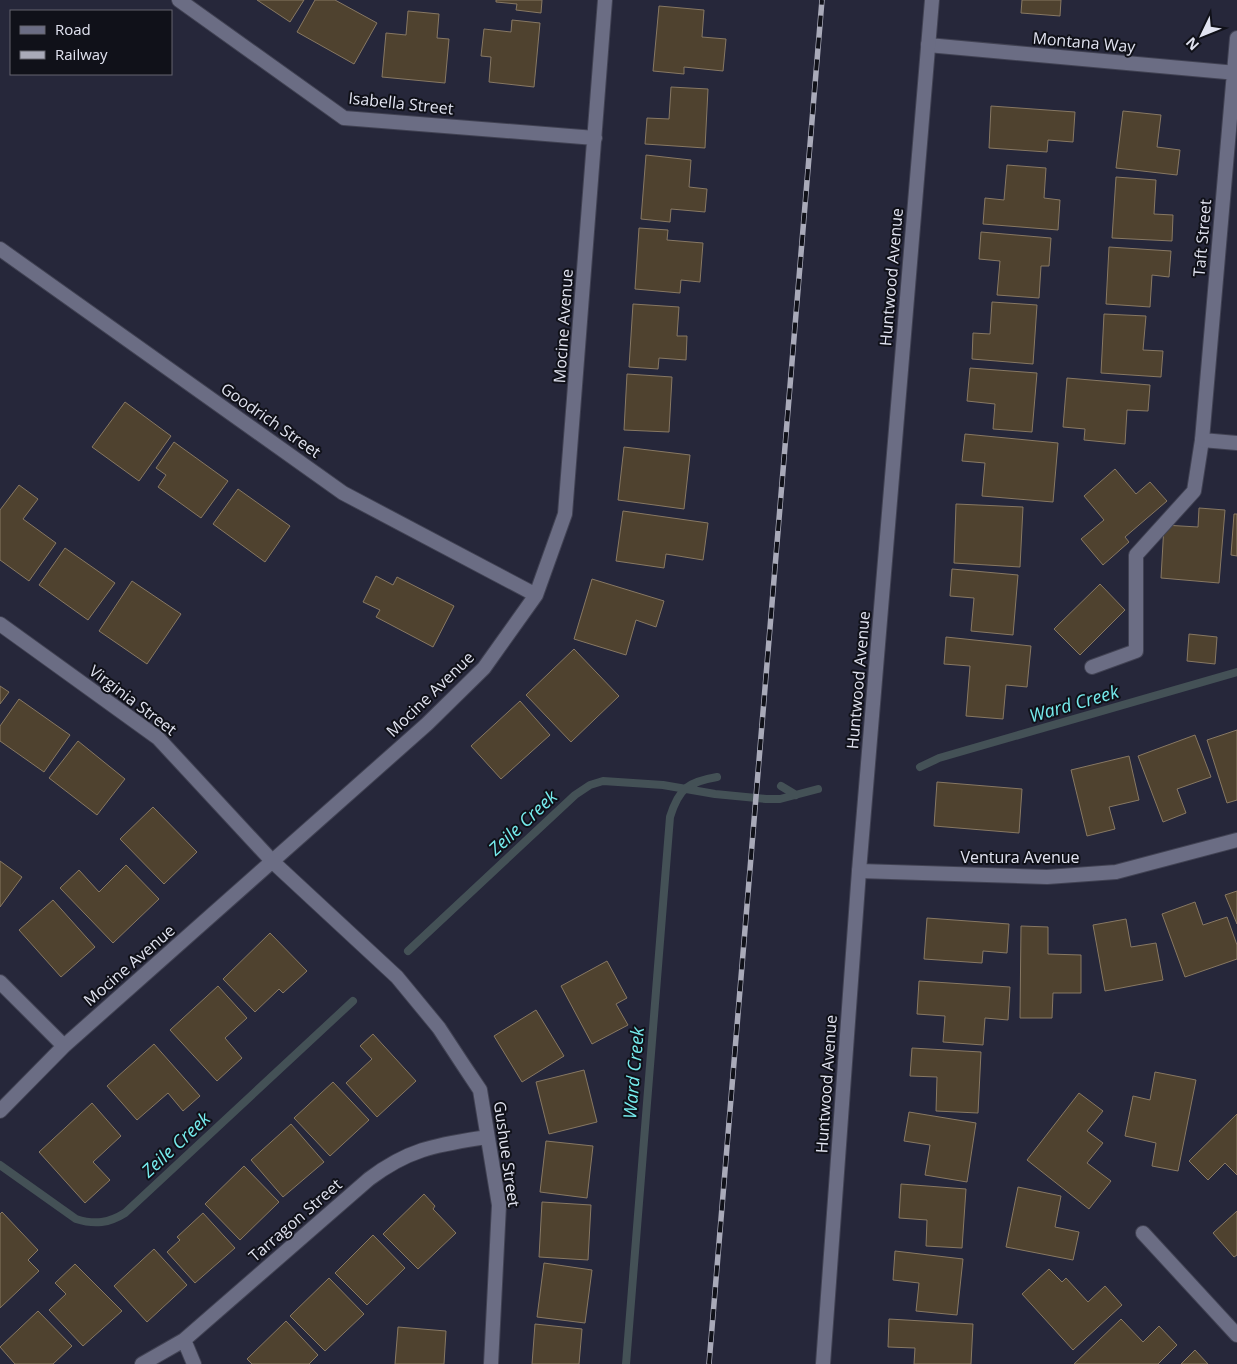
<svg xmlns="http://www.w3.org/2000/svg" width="1237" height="1364" viewBox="0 0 1237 1364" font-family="'Open Sans',sans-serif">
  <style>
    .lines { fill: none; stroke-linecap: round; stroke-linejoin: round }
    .stream { stroke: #445156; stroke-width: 8 }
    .building { fill: #4f422f; stroke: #877863 }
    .service-casing { stroke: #414253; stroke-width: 16 }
    .minor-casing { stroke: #414253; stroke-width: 16 }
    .tertiary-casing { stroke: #414253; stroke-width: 16 }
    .service { stroke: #6b6d84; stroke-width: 14 }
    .minor { stroke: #6b6d84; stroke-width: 14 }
    .tertiary { stroke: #6b6d84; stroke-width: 14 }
    .rail-casing { stroke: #a9aab9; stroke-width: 5.5 }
    .rail { stroke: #101119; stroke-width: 4; stroke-dasharray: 11; stroke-linecap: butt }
    .labels { text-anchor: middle; stroke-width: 4; stroke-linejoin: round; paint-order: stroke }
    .street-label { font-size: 16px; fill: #e1e3f0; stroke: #101119 }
    .water-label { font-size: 18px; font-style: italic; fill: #76ecee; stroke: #101119 }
  </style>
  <rect width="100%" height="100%" fill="#26273a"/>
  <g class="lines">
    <path class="stream" d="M920,767L939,758L1237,672
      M781,786L796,795
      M408,951L575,795L590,785L603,781L663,785L715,794L766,799H780L818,789
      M0,1165L76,1219C95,1225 109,1223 125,1213L353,1001
      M626,1364L670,817C679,788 688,782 717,777"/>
  </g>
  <path class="building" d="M257,0H304L290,22Z
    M315,0H335L377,23L354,64L297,32Z
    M496,0H542L541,13L516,10L517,4L496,2Z
    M1022,0H1061L1060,16L1021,13Z
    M659,6L704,10L702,37L726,39L723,71L684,67V74L653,71Z
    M408,11L439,14L437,38L449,39L445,83L382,77L386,33L406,35Z
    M512,20L540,23L534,87L489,82L491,57L481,56L484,29L511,32Z
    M671,87L708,89L705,148L645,144L647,118L669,119Z
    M991,106L1075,112L1073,142L1048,140L1047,152L989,148Z
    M1123,111L1161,115L1157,147L1180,150L1177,175L1116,168Z
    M646,155L691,160L689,187L707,189L705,212L671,209L670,222L641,219Z
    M1007,165L1046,168L1044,198L1060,200L1058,230L983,224L985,198L1004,200Z
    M1116,177L1156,180L1154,214L1173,215L1172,241L1112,238Z
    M639,228L668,230L667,240L703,243L700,282L681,280L680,293L635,289Z
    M981,232L1051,238L1049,266H1041L1039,298L997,295L1000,261L979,259Z
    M1109,247L1171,251L1169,277L1152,275L1150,307L1106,304Z
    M992,302L1037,305L1033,364L972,359L973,333L990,334Z
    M633,304L679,307L677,336H687L686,360L659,358L658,369L629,367Z
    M1104,314L1146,316L1143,350L1163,351L1161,377L1101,373Z
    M970,368L1037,373L1032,432L993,429L995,404L967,401Z
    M627,374L672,377L669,432L624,430Z
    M1067,378L1150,385L1148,411L1127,410L1125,444L1084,440L1085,429L1063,427Z
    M125,402L171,436L139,481L92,447Z
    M965,434L1058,443L1053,502L982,496L985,463L962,461Z
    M174,442L228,481L201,518L158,487L166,475L156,468Z
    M624,447L690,455L684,509L618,500Z
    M1115,469L1136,494L1150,482L1167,501L1125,537L1129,542L1103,565L1081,539L1104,520L1084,496Z
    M19,485L38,499L23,519L56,543L29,581L0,560V510Z
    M238,489L290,526L265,562L213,524Z
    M956,504L1023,507L1020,567L954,563Z
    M1199,508L1225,510L1219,583L1161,578L1164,525L1198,527Z
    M623,511L708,523L703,560L666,554L664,568L616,561Z
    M1234,514H1237V556L1231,555Z
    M65,548L115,583L88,620L39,585Z
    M952,569L1018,575L1013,635L971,631L974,598L950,596Z
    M376,576L393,585L397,577L454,606L433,647L376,617L380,610L363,602Z
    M592,579L664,601L656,627L636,620L626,655L574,639Z
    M132,581L181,614L147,664L99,631Z
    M1100,584L1125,610L1080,655L1054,629Z
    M1189,634L1217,637L1215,664L1187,661Z
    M946,637L1031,646L1027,687L1006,685L1003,719L966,716L970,666L944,664Z
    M574,649L619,696L571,742L526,695Z
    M0,686L9,692L0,704Z
    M19,699L70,735L44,772L0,741V726Z
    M520,701L550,735L501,779L471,746Z
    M1237,730V800L1227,803L1207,740Z
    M1195,735L1211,777L1177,789L1186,813L1163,822L1138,756Z
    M78,741L125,779L97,815L49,778Z
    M1129,756L1139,800L1109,807L1115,829L1087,836L1071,770Z
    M937,782L1022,789L1019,833L934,826Z
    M153,807L197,852L164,884L120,839Z
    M0,861L22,877L0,907Z
    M126,865L159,899L113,943L60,888L79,870L99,892Z
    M1237,891V924L1225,895Z
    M53,900L95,947L61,977L19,930Z
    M1195,902L1203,925L1227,917L1237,945V959L1185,977L1162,914Z
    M927,918L1009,924L1007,953L983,951L982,963L924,959Z
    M1126,919L1131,947L1156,943L1163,980L1105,991L1093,925Z
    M1021,926L1048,927V954L1081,955V993H1053L1052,1018H1020Z
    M270,933L307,971L283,993L279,989L255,1012L223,979Z
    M607,961L627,998L616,1004L628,1025L592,1044L561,986Z
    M919,981L1010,987L1008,1020L985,1018L983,1045L943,1042L945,1016L917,1014Z
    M218,986L247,1018L225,1038L242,1058L217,1081L170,1030Z
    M536,1010L564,1056L522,1082L494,1036Z
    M373,1034L416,1081L377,1117L346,1083L372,1059L360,1046Z
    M154,1044L200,1096L183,1111L168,1093L137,1120L107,1086Z
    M912,1048L981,1052L978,1113L936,1111L937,1077L910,1076Z
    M584,1070L597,1122L549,1134L536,1082Z
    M1155,1072L1196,1080L1178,1171L1152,1166L1156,1143L1125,1136L1133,1096L1150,1100Z
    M333,1082L369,1120L330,1156L294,1118Z
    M1079,1093L1103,1111L1087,1131L1103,1143L1087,1163L1111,1181L1089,1209L1027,1160Z
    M92,1103L121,1136L93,1162L110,1180L85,1203L39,1152Z
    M909,1112L976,1123L967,1182L925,1175L930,1145L904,1141Z
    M1237,1114V1175L1225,1163L1208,1180L1189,1161Z
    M291,1124L324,1162L283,1197L251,1160Z
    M546,1141L593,1146L587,1198L540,1192Z
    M244,1166L279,1202L240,1240L205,1204Z
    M901,1184L966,1189L962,1248L926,1246L927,1220L899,1218Z
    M1018,1187L1061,1196L1055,1227L1079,1232L1073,1260L1006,1247Z
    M424,1194L435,1206L433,1209L456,1233L418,1269L383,1234Z
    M542,1202L591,1205L588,1260L539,1257Z
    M1237,1211V1255L1234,1257L1213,1233Z
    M2,1212L38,1250L28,1260L39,1271L0,1308V1214Z
    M203,1213L235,1248L195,1283L167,1252L180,1240L177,1237Z
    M373,1235L405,1268L367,1305L335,1273Z
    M154,1249L187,1285L147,1322L114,1286Z
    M895,1251L963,1259L957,1315L916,1311L919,1283L893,1280Z
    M544,1263L592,1270L585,1323L537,1317Z
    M75,1264L122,1311L83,1346L49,1310L66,1294L55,1283Z
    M1049,1269L1062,1282L1066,1278L1088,1302L1105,1286L1122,1305L1073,1350L1022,1294Z
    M329,1278L364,1314L325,1351L290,1316Z
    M38,1311L72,1346L53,1364H15L0,1347Z
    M889,1319L973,1324L971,1364H914L915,1348L888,1347Z
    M1121,1319L1143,1342L1159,1326L1177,1345L1158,1364H1074Z
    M286,1321L318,1355L309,1364H252L247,1359Z
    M535,1324L582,1329L579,1364H532Z
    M398,1327L446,1331L444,1364H395Z
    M1195,1350L1208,1364H1181Z"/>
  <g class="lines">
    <g class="service-casing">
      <path id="service" d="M1092,667L1136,651V555L1194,491L1202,440"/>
    </g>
    <g class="minor-casing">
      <path id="minor" d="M179,0L344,118L595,138
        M1237,38L1202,440L1237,443
        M928,45L1237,73
        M0,249L343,493L536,595
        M0,624L158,738L273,862L397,977L439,1028L462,1063L480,1090L499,1205L491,1364
        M859,871L1047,877L1116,872L1237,840
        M0,982L64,1046
        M0,1111L64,1046L427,724L484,668L536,595L565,514L605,0
        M1143,1233L1237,1335
        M184,1340L194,1364
        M142,1364L184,1340L369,1179C410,1148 437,1145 487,1137"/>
    </g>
    <g class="tertiary-casing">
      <path id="tertiary" d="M823,1364L859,871L932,0"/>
    </g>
    <use href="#service" class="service"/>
    <use href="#minor" class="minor"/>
    <use href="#tertiary" class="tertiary"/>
    <g class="rail-casing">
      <path id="rail" d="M709,1364L822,0"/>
    </g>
    <use href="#rail" class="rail"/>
  </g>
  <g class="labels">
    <g class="street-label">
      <text transform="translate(1084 42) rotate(5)" y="6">Montana Way</text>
      <text transform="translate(401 103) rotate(6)" y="6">Isabella Street</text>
      <text transform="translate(1202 238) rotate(-85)" y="6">Taft Street</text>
      <text transform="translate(891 277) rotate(-85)" y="6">Huntwood Avenue</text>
      <text transform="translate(563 326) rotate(-86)" y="6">Mocine Avenue</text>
      <text transform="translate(271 420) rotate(35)" y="6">Goodrich Street</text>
      <text transform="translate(858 680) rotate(-85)" y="6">Huntwood Avenue</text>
      <text transform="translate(430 694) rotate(-44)" y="6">Mocine Avenue</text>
      <text transform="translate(133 700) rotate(37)" y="6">Virginia Street</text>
      <text x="1020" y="863">Ventura Avenue</text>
      <text transform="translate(129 965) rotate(-41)" y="6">Mocine Avenue</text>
      <text transform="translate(826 1084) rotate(-86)" y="6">Huntwood Avenue</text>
      <text transform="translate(507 1154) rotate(82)" y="6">Gushue Street</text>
      <text transform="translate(295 1220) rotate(-41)" y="6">Tarragon Street</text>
    </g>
    <g class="water-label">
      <text transform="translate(1074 704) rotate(-16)" y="6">Ward Creek</text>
      <text transform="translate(523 823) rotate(-43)" y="6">Zeile Creek</text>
      <text transform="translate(634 1073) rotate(-85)" y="6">Ward Creek</text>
      <text transform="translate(176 1145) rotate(-43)" y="6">Zeile Creek</text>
    </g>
  </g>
  <rect x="10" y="10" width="162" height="65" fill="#101119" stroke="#64656f"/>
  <rect x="20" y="26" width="25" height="8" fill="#6b6d84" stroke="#64656f"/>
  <text x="55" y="35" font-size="15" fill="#e1e3f0">Road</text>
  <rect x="20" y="51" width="25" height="8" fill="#a9aab9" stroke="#64656f"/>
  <text x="55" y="60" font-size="15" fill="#e1e3f0">Railway</text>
  <g transform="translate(1202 35) rotate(227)" stroke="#101119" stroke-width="4" paint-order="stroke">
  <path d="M0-4L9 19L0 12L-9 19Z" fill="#e1e3f0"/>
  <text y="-8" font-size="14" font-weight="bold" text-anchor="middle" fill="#e1e3f0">N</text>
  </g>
</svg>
